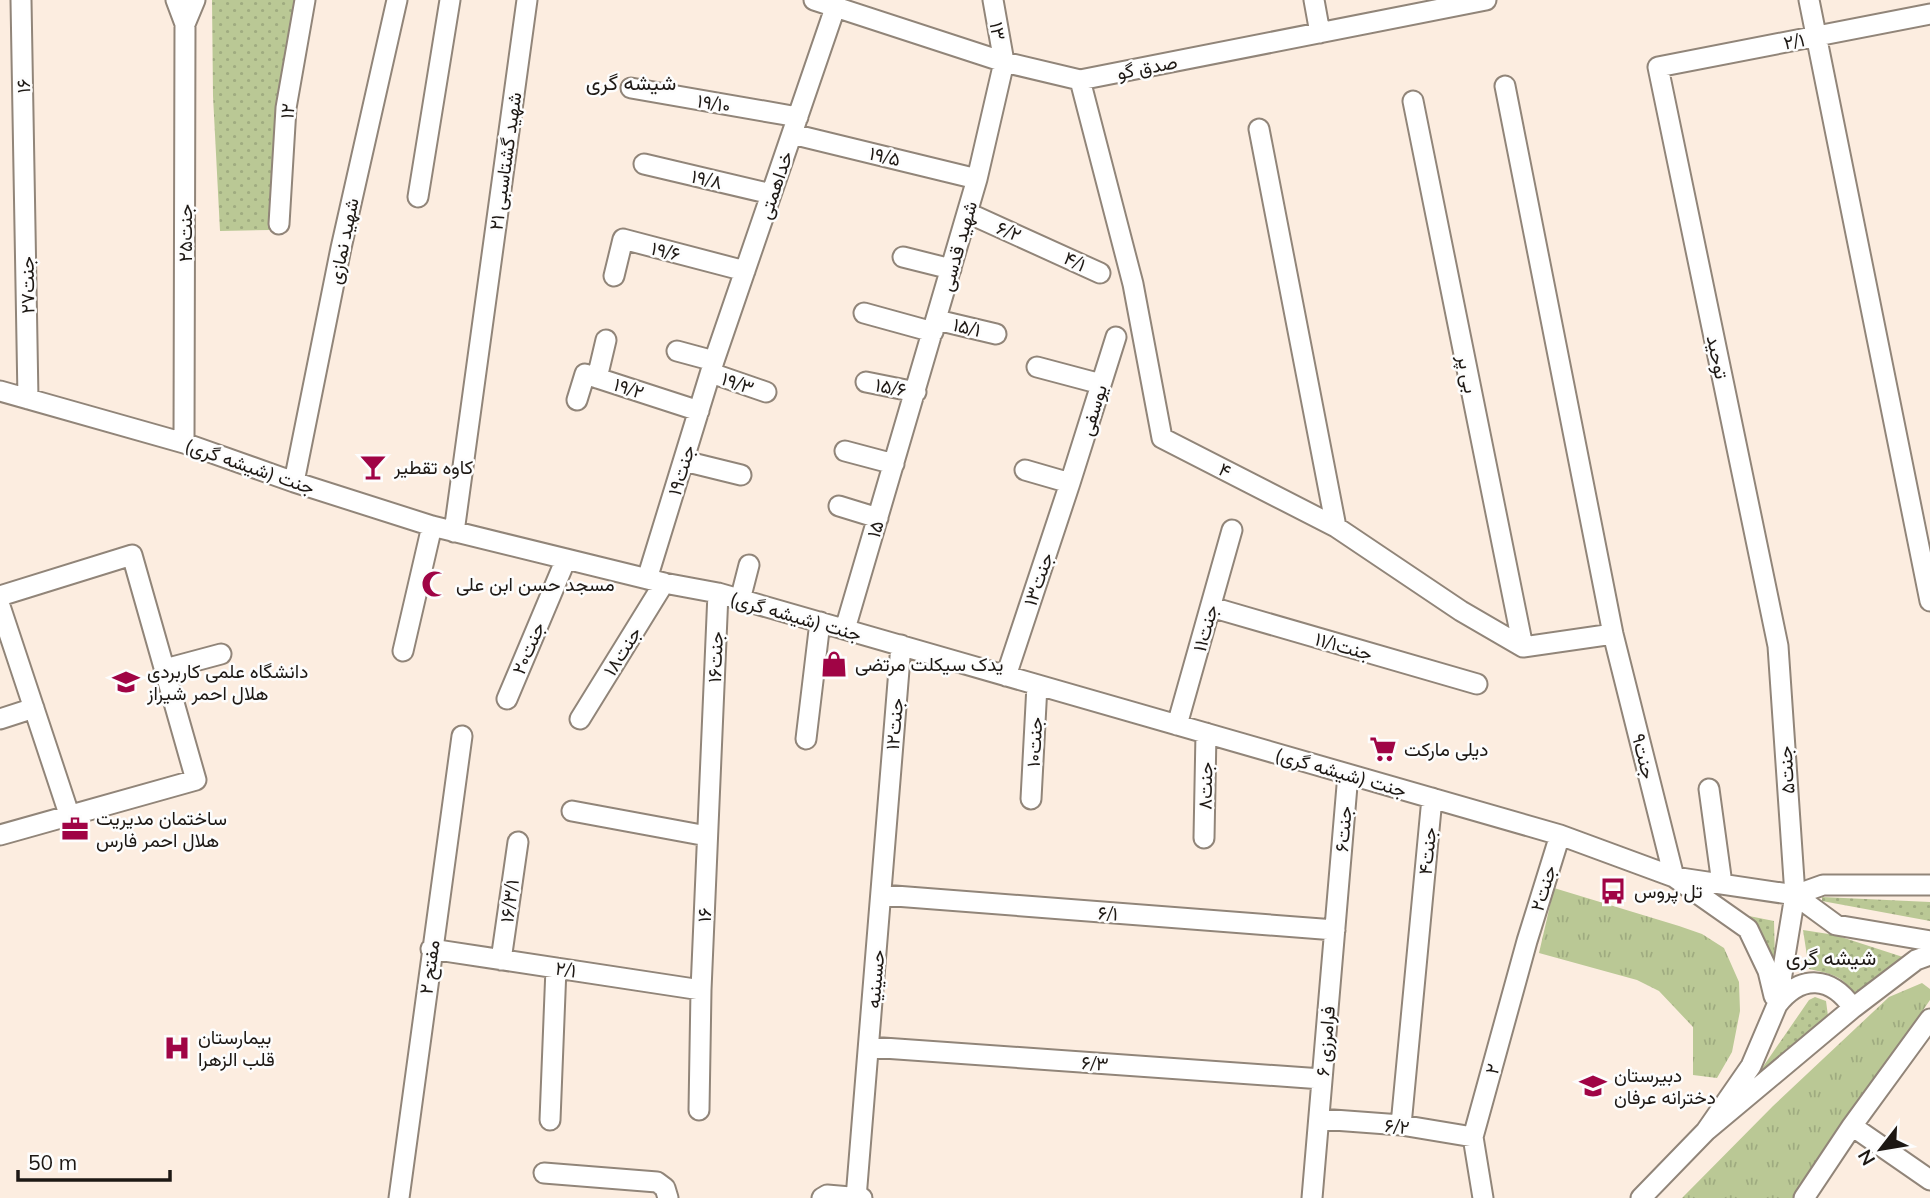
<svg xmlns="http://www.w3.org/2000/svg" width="1930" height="1198" viewBox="0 0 1930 1198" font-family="Mulish,Vazirmatn,sans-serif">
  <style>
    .grass { fill: url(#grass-dots) }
    .park { fill: url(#park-tufts) }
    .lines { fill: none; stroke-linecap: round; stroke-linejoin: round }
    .minor-casing { stroke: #918579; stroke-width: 23 }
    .minor { stroke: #fff; stroke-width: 19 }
    .labels { text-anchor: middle; stroke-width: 5; stroke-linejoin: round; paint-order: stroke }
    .street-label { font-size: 19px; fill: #1d1814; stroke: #fdfdfd }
    .poi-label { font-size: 19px; fill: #1d1814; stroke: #fdfdfd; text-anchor: start }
    .neighbourhood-label { font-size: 21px; fill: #1d1814; stroke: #fdfdfd }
  </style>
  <defs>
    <pattern id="grass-dots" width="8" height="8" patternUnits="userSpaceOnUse" patternTransform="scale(1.75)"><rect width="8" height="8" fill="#bac895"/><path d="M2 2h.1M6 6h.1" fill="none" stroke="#9fab80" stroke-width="1.8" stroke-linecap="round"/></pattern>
    <pattern id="park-tufts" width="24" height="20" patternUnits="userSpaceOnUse" patternTransform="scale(1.75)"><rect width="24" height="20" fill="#bac895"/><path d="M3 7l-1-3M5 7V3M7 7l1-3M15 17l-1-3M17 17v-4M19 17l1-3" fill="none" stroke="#9fab80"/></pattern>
  </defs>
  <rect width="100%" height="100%" fill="#fcede0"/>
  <path class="grass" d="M212,0H295L284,61L270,230L220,231L213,96Z
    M1822,897L1930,902V921L1822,901Z
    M1749,916L1774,921L1775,961L1761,933Z
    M1803,930L1835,935L1906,958L1852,994C1845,975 1827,973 1809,969Z
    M1815,997L1826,1001L1828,1016L1747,1090L1809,1000Z"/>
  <path class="park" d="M1554,888L1679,926L1702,934L1724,948L1739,982L1740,1011L1732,1052L1717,1078L1693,1075V1027L1659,991L1637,980L1539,953Z
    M1922,983L1930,989V1000L1795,1198H1682L1773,1106L1889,997Z"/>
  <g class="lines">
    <g class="minor-casing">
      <path id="minor" d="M21,0L28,399
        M176,0L185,24L184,443
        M814,0L1004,62L1080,80L1486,0
        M1314,0L1320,33
        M1809,0L1930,601
        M185,24L195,0
        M1080,80L1133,284L1162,438L1336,527L1461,611L1523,647L1613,634
        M1505,86L1613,634L1674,877L1748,929L1768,971L1774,996
        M631,88L798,117
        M1413,101L1523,647
        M1259,129L1336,527
        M792,134L977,179
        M644,164L771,194
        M418,197L450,0
        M968,213L1100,273
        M279,224L286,108L305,0
        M903,257L951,269
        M614,276L623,239L745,271
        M864,313L933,332
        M937,320L996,334
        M677,351L714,361
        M1037,367L1101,384
        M711,373L766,392
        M597,378L606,340
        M866,382L916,392
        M0,391L184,443L294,482L432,526L664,583L718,593L1560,835L1674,877L1795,895L1836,925L1930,941
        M577,400L585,374L699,411
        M845,451L894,464
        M684,461L741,475
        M1025,470L1070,483
        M294,482L341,248L397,0
        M839,506L878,518
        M454,532L527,0
        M647,579L714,361L835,8L834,0
        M0,596L132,555L196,780L0,835
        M740,600L749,565
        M0,606L69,814
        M1211,607L1477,684
        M845,629L977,179L1004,62L993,0
        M403,651L432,526
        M165,669L221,654
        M1006,676L1070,483L1116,337
        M507,699L566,559
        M0,719L34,708
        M580,719L664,583
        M1177,725L1232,530
        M806,739L820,622
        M1709,789L1722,884
        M1031,799L1037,685
        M572,811L707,836
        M1204,838L1206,733
        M882,895L1335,930
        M1795,895L1823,885H1930
        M431,949L701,990
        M501,960L518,842
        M1777,1005C1801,974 1831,976 1853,1008
        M869,1047L1322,1079
        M699,1110L701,990L718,593
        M1320,1119L1401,1125L1473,1137
        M550,1120L556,968
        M1401,1125L1432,798
        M1852,1126L1930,1180
        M1706,1131L1751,1066L1777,1005L1795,895L1778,646L1658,67L1930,14
        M544,1173L657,1182L665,1188L668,1198
        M399,1198L462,736
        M822,1198L827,1195L862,1198
        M856,1198L901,645
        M1312,1198L1348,774
        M1483,1198L1473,1137L1527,941L1560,835
        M1641,1198L1706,1131L1853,1008L1916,960L1930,955
        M1804,1198L1852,1126L1930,1019"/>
    </g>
    <use href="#minor" class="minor"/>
  </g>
  <defs>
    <g id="bar-bare" transform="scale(2.1)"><path d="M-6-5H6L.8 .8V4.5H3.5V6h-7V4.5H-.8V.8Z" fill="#a00445" stroke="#fdfdfd" stroke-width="2.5" paint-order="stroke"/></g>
    <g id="mosque-bare" transform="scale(2.1)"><path d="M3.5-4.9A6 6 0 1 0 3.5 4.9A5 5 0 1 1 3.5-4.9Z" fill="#a00445" stroke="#fdfdfd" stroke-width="2.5" paint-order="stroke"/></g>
    <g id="shop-bare" transform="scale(2.1)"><path d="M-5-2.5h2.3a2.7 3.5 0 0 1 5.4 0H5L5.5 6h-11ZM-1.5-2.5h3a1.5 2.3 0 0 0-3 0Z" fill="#a00445" stroke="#fdfdfd" stroke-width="2.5" paint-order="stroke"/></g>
    <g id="university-bare" transform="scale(2.1)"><path d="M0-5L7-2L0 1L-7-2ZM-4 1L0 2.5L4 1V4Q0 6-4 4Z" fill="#a00445" stroke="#fdfdfd" stroke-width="2.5" paint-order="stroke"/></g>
    <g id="supermarket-bare" transform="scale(2.1)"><path d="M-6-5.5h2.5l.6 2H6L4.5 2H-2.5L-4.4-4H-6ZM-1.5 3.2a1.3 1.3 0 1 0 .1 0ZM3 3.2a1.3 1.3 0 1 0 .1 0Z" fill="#a00445" stroke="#fdfdfd" stroke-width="2.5" paint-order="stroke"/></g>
    <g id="office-bare" transform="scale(2.1)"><path d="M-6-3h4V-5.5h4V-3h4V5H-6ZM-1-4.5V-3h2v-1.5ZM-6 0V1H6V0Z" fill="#a00445" stroke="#fdfdfd" stroke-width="2.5" paint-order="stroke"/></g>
    <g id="bus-bare" transform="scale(2.1)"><path d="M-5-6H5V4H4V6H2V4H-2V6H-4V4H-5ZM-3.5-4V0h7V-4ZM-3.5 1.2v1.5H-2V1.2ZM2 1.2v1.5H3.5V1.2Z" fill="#a00445" stroke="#fdfdfd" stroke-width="2.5" paint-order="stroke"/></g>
    <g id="hospital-bare" transform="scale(2.1)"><path d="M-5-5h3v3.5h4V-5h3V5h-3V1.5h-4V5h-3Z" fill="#a00445" stroke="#fdfdfd" stroke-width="2.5" paint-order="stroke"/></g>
    <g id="school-bare" transform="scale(2.1)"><path d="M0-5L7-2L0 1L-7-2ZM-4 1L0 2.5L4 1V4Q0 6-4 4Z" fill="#a00445" stroke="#fdfdfd" stroke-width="2.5" paint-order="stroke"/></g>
  </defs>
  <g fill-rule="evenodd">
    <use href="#bar-bare" x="373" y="467"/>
    <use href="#mosque-bare" x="435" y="584"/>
    <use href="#shop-bare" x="834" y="664"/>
    <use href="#university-bare" x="126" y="682"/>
    <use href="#supermarket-bare" x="1383" y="749"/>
    <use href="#office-bare" x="75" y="829"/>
    <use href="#bus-bare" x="1613" y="891"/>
    <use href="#hospital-bare" x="177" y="1048"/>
    <use href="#school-bare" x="1593" y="1086"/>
  </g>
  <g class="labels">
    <g class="street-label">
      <text transform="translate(998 31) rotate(80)" y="7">۱۳</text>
      <text transform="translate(1794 41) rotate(-11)" y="7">۲/۱</text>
      <text transform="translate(1147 67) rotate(-11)" y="7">صدق گو</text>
      <text transform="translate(23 86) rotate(-91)" y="7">۱۶</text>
      <text transform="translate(714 103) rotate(10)" y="7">۱۹/۱۰</text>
      <text transform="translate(287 111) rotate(-84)" y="7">۱۲</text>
      <text transform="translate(885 156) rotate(13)" y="7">۱۹/۵</text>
      <text transform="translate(505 161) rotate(-82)" y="7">شهید گشتاسبی ۲۱</text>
      <text transform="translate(707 179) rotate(13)" y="7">۱۹/۸</text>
      <text transform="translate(775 185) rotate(-71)" y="7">خداهمتی</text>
      <text transform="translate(1009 231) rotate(23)" y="7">۶/۲</text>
      <text transform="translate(185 233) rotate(-90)" y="7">جنت۲۵</text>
      <text transform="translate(343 241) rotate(-78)" y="7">شهید نمازی</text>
      <text transform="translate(958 246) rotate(-74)" y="7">شهید قدسی</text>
      <text transform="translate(666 251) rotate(14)" y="7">۱۹/۶</text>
      <text transform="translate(1075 261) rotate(26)" y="7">۴/۱</text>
      <text transform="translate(27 285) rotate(-91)" y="7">جنت۲۷</text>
      <text transform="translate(967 327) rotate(14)" y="7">۱۵/۱</text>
      <text transform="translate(1718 357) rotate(78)" y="7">توحید</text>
      <text transform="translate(1468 374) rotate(79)" y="7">بی پر</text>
      <text transform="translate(738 383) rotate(19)" y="7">۱۹/۳</text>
      <text transform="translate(891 387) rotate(11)" y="7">۱۵/۶</text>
      <text transform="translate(629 388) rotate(18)" y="7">۱۹/۲</text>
      <text transform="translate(1093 410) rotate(-73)" y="7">یوسفی</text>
      <text transform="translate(250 466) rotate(19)" y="7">جنت (شیشه گری)</text>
      <text transform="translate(681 470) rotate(-73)" y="7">جنت۱۹</text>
      <text transform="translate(1225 470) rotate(27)" y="7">۴</text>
      <text transform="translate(875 529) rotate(-73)" y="7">۱۵</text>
      <text transform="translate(1038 579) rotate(-71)" y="7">جنت۱۳</text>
      <text transform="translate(796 616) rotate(16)" y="7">جنت (شیشه گری)</text>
      <text transform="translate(1205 628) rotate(-74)" y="7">جنت۱۱</text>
      <text transform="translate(1344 646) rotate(16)" y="7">جنت۱۱/۱</text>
      <text transform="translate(528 648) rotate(-67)" y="7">جنت۲۰</text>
      <text transform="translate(622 651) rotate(-58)" y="7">جنت۱۸</text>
      <text transform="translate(715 657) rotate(-88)" y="7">جنت۱۶</text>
      <text transform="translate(894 724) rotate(-85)" y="7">جنت۱۲</text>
      <text transform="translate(1034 742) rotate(-87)" y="7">جنت۱۰</text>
      <text transform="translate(1644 756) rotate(76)" y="7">جنت۹</text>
      <text transform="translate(1786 770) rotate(-94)" y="7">جنت۵</text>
      <text transform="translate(1341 772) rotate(16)" y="7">جنت (شیشه گری)</text>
      <text transform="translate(1205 786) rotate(-89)" y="7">جنت۸</text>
      <text transform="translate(1343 829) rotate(-85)" y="7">جنت۶</text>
      <text transform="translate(1427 851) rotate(-84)" y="7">جنت۴</text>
      <text transform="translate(1543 888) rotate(-73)" y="7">جنت۲</text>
      <text transform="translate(509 901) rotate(-82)" y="7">۱۶/۳/۱</text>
      <text transform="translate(1108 913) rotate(4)" y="7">۶/۱</text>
      <text transform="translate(704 915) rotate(-88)" y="7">۱۶</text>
      <text transform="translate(429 967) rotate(-82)" y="7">مفتح ۲</text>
      <text transform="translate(566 969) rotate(9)" y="7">۲/۱</text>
      <text transform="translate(875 979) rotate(-85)" y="7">حسینیه</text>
      <text transform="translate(1325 1041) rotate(-85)" y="7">فرامرزی ۶</text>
      <text transform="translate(1095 1063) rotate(4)" y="7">۶/۳</text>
      <text transform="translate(1492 1069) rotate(-75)" y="7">۲</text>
      <text transform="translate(1397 1126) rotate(6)" y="7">۶/۲</text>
    </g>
    <g class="poi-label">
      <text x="394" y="474">کاوه تقطیر</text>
      <text x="456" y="591">مسجد حسن ابن علی</text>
      <text x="855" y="671">یدک سیکلت مرتضی</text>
      <text x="147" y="678">دانشگاه علمی کاربردی<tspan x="147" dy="22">هلال احمر شیراز</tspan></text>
      <text x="1404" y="756">دیلی مارکت</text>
      <text x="96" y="825">ساختمان مدیریت<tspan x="96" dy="22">هلال احمر فارس</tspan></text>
      <text x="1634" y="898">تل پروس</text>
      <text x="198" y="1044">بیمارستان<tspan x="198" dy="22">قلب الزهرا</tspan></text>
      <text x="1614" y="1082">دبیرستان<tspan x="1614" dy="22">دخترانه عرفان</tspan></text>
    </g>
    <g class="neighbourhood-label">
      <text x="631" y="90">شیشه گری</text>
      <text x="1831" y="965">شیشه گری</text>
    </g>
  </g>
  <g transform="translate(1881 1149) rotate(239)" stroke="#fdfdfd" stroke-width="5" paint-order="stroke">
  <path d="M0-5L12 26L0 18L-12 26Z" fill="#1d1814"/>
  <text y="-10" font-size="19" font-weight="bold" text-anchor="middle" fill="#1d1814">N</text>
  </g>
  <path d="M18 1170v10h152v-10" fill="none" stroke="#1d1814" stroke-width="3.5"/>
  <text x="28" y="1170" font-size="21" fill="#1d1814" stroke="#fdfdfd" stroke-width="5" paint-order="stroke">50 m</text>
</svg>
